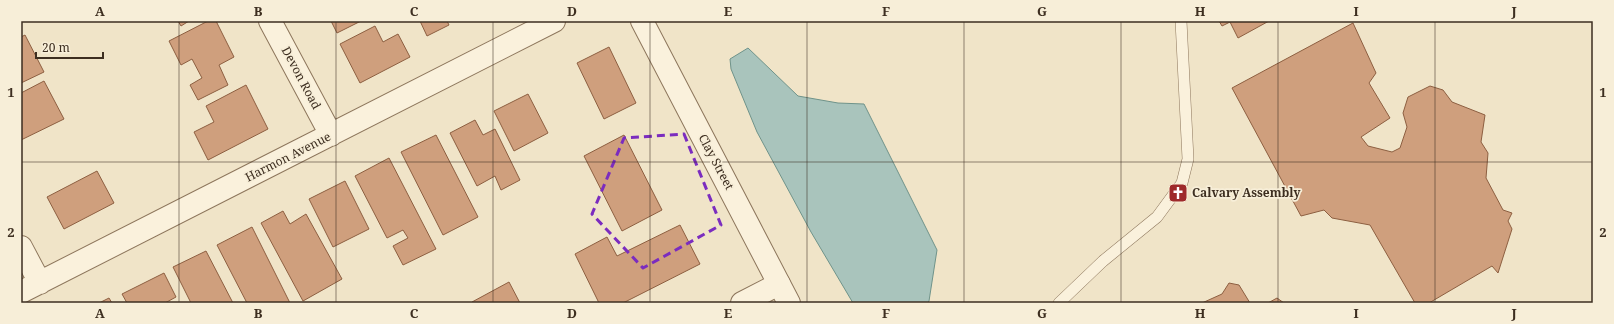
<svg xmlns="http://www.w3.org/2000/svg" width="1614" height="324" viewBox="0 0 1614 324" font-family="'Noto Serif',serif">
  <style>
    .water { fill: #a9c4bc; stroke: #6f938a }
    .building { fill: #cf9f7d; stroke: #8d5f41 }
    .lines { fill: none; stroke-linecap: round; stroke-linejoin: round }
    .service-casing { stroke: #8d765c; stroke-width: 12 }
    .minor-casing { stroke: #8d765c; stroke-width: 24 }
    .tertiary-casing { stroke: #8d765c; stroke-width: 24 }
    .service { stroke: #faf1dc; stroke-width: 11 }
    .minor { stroke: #faf1dc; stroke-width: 22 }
    .tertiary { stroke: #faf1dc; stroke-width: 22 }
    .marked { fill: none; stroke: #7b2cbf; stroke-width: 3; stroke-dasharray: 8 5; stroke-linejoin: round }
    .grid { fill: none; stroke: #3d2e20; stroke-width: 1; stroke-opacity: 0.55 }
    .labels { text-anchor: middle; stroke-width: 3.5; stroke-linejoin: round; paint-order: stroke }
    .street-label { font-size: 12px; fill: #3d2e20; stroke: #f7eed8 }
    .poi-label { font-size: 12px; font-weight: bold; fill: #3d2e20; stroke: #f7eed8; text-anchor: start }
    .neatline { fill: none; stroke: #3d2e20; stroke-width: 1.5 }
    .grid-label { font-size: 13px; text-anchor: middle; font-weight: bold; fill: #3d2e20 }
  </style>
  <rect width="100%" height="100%" fill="#f0e4c8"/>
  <path class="water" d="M748,48L798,96L838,103L864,104L937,250L929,301L927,303H853L811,232L757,132L731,69L730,59Z"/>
  <path class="building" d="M178,21H189L181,26Z
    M208,21H216L234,57L219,65L228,85L198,100L190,85L202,78L192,59L181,65L169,41Z
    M331,21H361L337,33Z
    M420,21H447L449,25L427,36Z
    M1219,21H1269L1238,38L1230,22L1222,26Z
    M1353,23L1376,73L1369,83L1390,118L1361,137L1368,146L1392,152L1400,148L1407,127L1403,113L1408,97L1430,86L1443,90L1452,102L1485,115L1481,142L1488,153L1486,178L1503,210L1512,213L1508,221L1512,229L1498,273L1492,266L1429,303H1415L1370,225L1332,218L1324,210L1301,216L1232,88Z
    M375,26L383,42L398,34L410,57L360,83L340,44Z
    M25,35L44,72L21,83V37Z
    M609,47L636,103L604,119L577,63Z
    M44,81L64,119L21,140V93Z
    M246,85L268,129L208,160L194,132L214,122L206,106Z
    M528,94L548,133L514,151L494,111Z
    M475,120L483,135L495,129L520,180L501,190L495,176L477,186L450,133Z
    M436,135L478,217L443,235L401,152Z
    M624,135L662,210L622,231L584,156Z
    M389,158L436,249L403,265L393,246L408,238L403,230L387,238L355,176Z
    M97,171L114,203L64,229L47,197Z
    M345,181L369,229L333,247L309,199Z
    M283,211L290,224L306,214L342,279L303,301L261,223Z
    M680,225L700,264L623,303H599L575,254L607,237L617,256Z
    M252,227L290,303H247L217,245Z
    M206,251L233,303H191L173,267Z
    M164,273L176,297L165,303H127L122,294Z
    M509,282L520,303H472V302Z
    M1229,283L1239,285L1250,303H1202L1222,294Z
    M109,298L112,303H99Z
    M1277,298L1284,303H1268Z"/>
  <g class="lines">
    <g class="service-casing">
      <path id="service" d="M1059,303L1103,261L1157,217L1182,183L1188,159L1181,21"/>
    </g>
    <g class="minor-casing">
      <path id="minor" d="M270,21L331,135
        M21,247L40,283
        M21,292L554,21
        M742,303L779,284"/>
    </g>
    <g class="tertiary-casing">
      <path id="tertiary" d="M642,21L789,303"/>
    </g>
    <use href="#service" class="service"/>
    <use href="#minor" class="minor"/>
    <use href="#tertiary" class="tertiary"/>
  </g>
  <path class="marked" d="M684,134L721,225L643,268L592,214L624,138Z"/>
  <path class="grid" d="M179,21V303M336,21V303M493,21V303M650,21V303M807,21V303M964,21V303M1121,21V303M1278,21V303M1435,21V303M21,162H1593"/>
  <defs>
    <g id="church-square" transform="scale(1)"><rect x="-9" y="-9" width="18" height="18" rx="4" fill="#9e2a2b" stroke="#f7eed8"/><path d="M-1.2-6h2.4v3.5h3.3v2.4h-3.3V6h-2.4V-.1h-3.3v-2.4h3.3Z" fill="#fff"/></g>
  </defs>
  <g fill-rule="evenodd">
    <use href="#church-square" x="1178" y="193"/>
  </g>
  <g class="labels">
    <g class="street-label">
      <text transform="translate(301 78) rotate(62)" y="4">Devon Road</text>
      <text transform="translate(288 157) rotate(-27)" y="4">Harmon Avenue</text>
      <text transform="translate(716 162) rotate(62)" y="4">Clay Street</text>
    </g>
    <g class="poi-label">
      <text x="1192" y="197">Calvary Assembly</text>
    </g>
  </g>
  <rect width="1614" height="324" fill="none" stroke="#f7eed8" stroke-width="44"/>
  <path d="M36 52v6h67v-6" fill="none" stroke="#3d2e20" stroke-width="2"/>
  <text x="42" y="52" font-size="12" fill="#3d2e20" stroke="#f7eed8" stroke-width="3" paint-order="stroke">20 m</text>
  <rect x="22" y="22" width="1570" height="280" class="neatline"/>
  <g class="grid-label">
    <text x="100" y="16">A</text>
    <text x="258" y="16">B</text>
    <text x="414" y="16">C</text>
    <text x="572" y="16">D</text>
    <text x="728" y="16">E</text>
    <text x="886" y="16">F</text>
    <text x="1042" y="16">G</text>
    <text x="1200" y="16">H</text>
    <text x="1356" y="16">I</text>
    <text x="1514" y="16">J</text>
    <text x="11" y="97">1</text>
    <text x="1603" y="97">1</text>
    <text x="11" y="237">2</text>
    <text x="1603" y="237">2</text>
    <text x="100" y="318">A</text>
    <text x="258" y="318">B</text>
    <text x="414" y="318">C</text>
    <text x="572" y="318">D</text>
    <text x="728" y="318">E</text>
    <text x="886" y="318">F</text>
    <text x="1042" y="318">G</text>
    <text x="1200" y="318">H</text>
    <text x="1356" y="318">I</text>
    <text x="1514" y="318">J</text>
  </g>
</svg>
